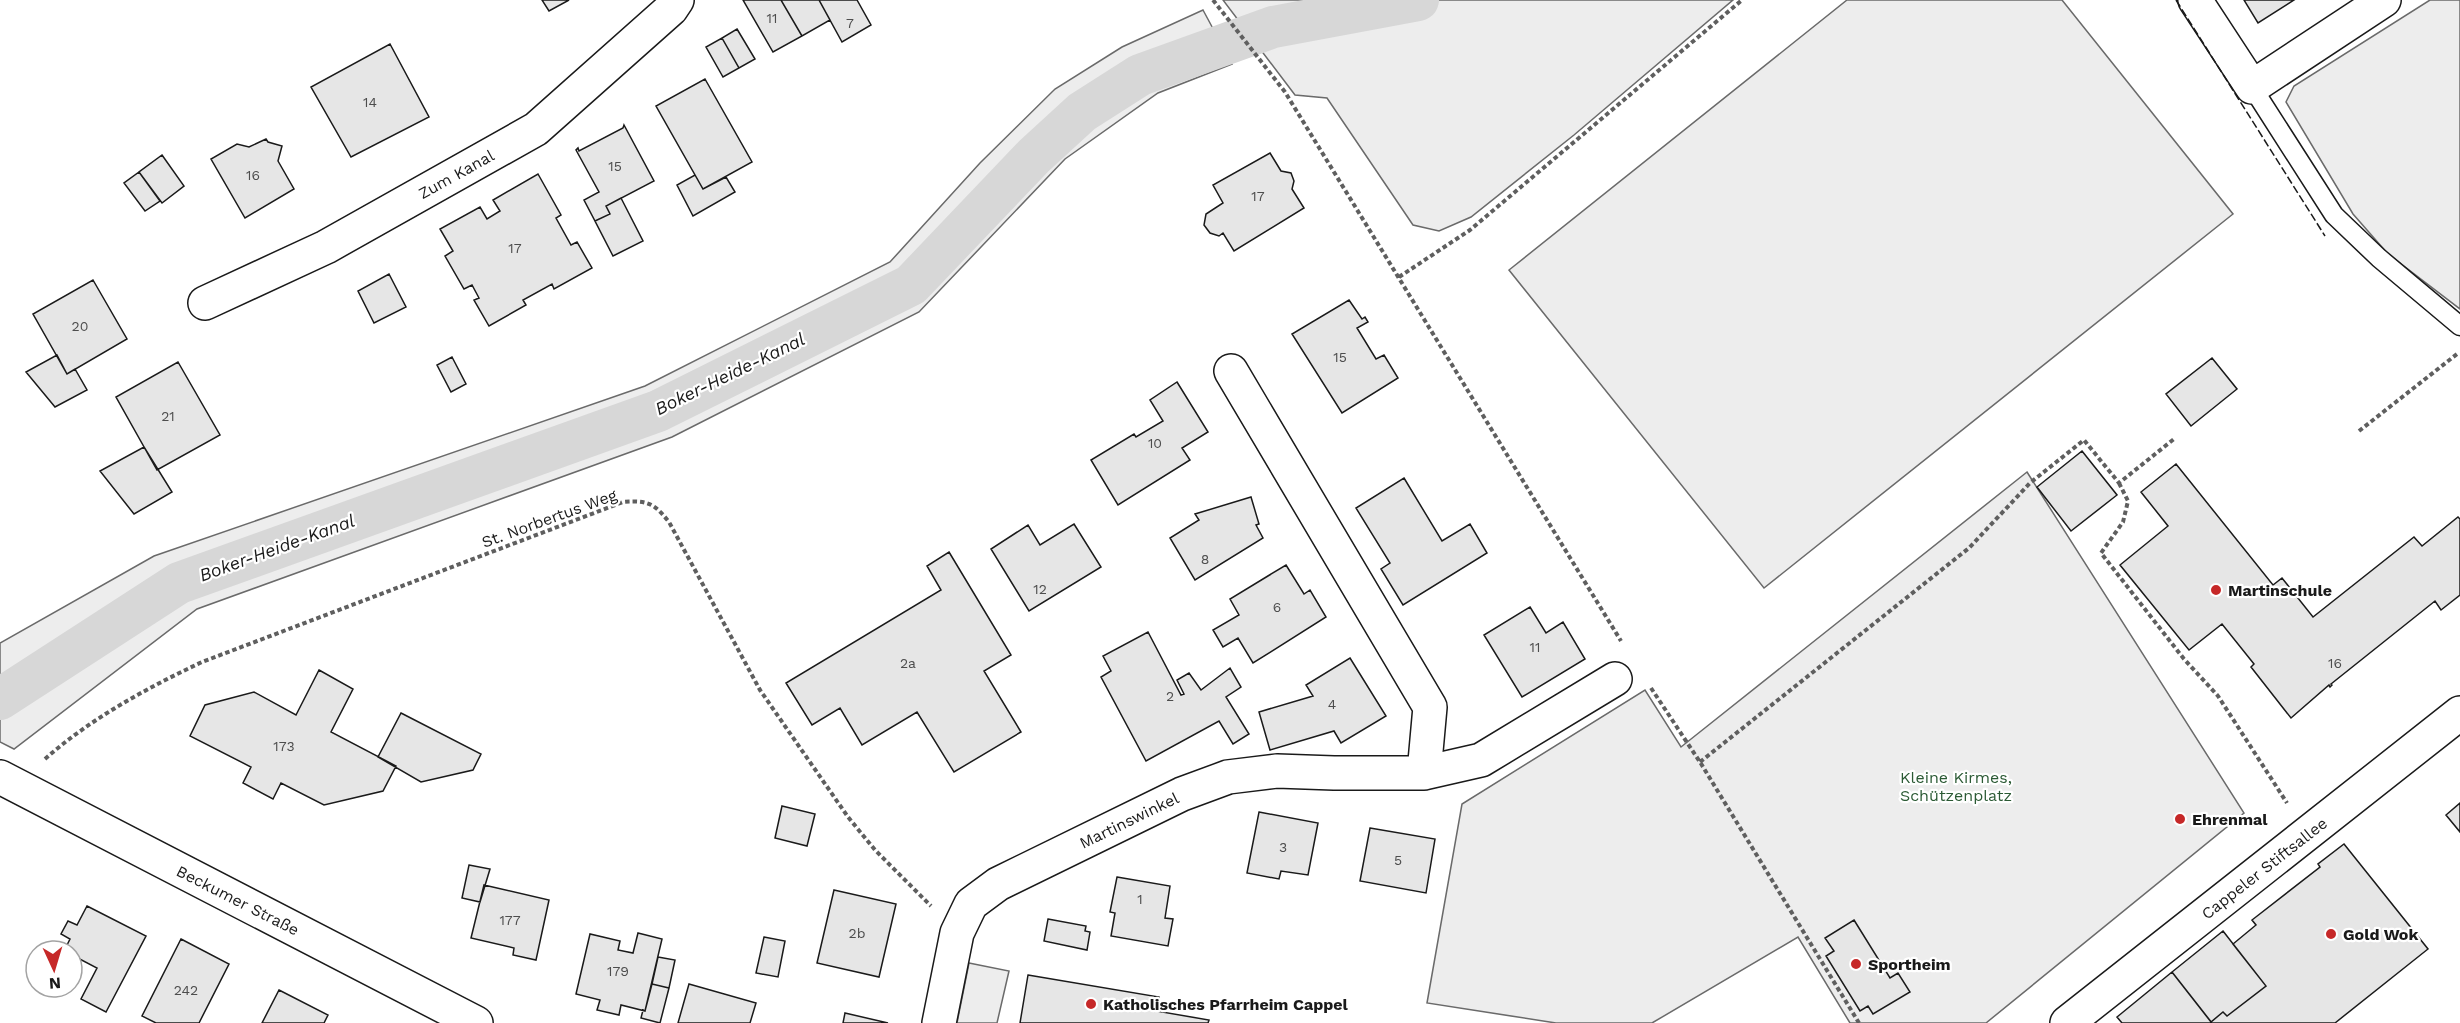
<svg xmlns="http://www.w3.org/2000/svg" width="2460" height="1023" viewBox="0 0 2460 1023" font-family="'Work Sans',sans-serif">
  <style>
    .built { fill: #ededed; stroke: #6a6a6a; stroke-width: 1.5 }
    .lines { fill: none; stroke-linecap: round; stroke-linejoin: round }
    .canal { stroke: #d7d7d7; stroke-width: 42 }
    .building { fill: #e6e6e6; stroke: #1a1a1a; stroke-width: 1.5 }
    .lane-casing { stroke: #1a1a1a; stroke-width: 21 }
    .street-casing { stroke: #1a1a1a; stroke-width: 36 }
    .secondary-casing { stroke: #1a1a1a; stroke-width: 36 }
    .path { stroke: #5f5f5f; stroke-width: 4; stroke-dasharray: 4.5 3; stroke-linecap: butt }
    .lane { stroke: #fff; stroke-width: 18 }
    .street { stroke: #fff; stroke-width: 33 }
    .secondary { stroke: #fff; stroke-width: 33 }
    .fence { stroke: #1a1a1a; stroke-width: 1.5; stroke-dasharray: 8 3; stroke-linecap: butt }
    .poi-dot { fill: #c62828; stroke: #fff; stroke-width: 2 }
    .labels { text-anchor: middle; stroke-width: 4.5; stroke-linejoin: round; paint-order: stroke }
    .number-label { font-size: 14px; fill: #4d4d4d }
    .street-label { font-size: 16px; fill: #1a1a1a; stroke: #fff }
    .poi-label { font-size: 16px; font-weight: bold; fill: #1a1a1a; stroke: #fff; text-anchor: start }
    .park-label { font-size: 16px; fill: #2b5a34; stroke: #fff }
    .water-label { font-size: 18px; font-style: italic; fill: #1a1a1a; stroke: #fff }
  </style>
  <rect width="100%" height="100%" fill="#fff"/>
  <path class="built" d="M1223,0H1733L1574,135L1471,217L1439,231L1413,225L1327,98L1295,95Z
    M1847,0H2062L2233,214L1764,588L1509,270Z
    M2430,0H2460V309L2388,254L2353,214L2286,102L2294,86Z
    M1203,10L1232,64L1158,93L1065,159L919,312L672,437L197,609L14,749L0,742V643L154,556L645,386L890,262L980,163L1055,89L1122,47Z
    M2027,472L2244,813L1986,1023H1850L1798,937L1652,1023H1556L1427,1003L1462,804L1645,690L1681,747Z
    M969,963L1009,971L997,1023H957Z"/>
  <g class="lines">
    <path class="canal" d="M0,699L179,583L658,411L911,285L1034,156L1082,112L1140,75L1273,27L1418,0"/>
  </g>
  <path class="building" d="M542,0H569L549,11Z
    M743,0H781L802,36L773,52Z
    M781,0H819L830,20L802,36Z
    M819,0H857L871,25L842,42Z
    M2244,0H2294L2258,23Z
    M737,29L755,59L739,68L722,38Z
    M722,38L739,68L723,77L706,47Z
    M390,44L429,117L351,157L311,87Z
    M705,79L752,162L703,189L656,106Z
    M624,125L654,181L606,206L610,214L595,221L584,200L599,192L576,150L578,148L579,151L623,128Z
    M266,139L268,142L282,146L278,161L294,189L245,218L211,159L237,144L249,147Z
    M1270,153L1281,171L1291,173L1294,181L1292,189L1304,208L1234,251L1223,233L1219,236L1210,233L1204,225L1206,214L1223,203L1213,185Z
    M162,155L184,186L162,203L139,172Z
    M139,172L160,201L145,211L124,183Z
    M538,174L561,215L556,218L571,245L577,242L592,268L554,289L552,284L523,300L526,305L489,326L474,300L479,298L472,285L464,289L445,256L453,251L440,229L480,207L487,219L500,211L493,200Z
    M695,175L703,189L726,177L735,192L693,216L677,185Z
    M621,198L643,241L613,256L595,221L610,214L606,206Z
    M389,274L406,307L374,323L358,291Z
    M93,280L127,339L67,374L33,314Z
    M1349,300L1362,319L1365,317L1368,322L1357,328L1376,359L1384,355L1398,378L1342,413L1292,334Z
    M57,355L67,374L75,369L87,390L55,407L26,372Z
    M452,357L466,384L451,392L437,365Z
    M2212,358L2237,389L2191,426L2166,394Z
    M178,362L220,435L157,470L116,397Z
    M1177,382L1208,432L1182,448L1190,460L1118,505L1091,460L1134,434L1136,437L1163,421L1150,400Z
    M144,447L172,492L134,514L100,471Z
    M2082,451L2117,495L2071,531L2037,487Z
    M2176,464L2273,585L2282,578L2313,617L2414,537L2422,546L2458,517L2460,519V595L2441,610L2435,601L2331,684L2332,685L2330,687L2329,685L2291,718L2251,667L2254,664L2222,624L2189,650L2120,565L2168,526L2141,492Z
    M1404,478L1442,541L1470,524L1487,553L1403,605L1381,569L1390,563L1356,508Z
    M1251,497L1259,524L1256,525L1263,538L1195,580L1170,538L1199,520L1195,514Z
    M1074,524L1101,567L1029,611L991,549L1028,525L1040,545Z
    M949,552L1011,655L984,671L1021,732L954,772L917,712L862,745L840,708L812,725L786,683L941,590L927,566Z
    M1286,565L1304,594L1310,590L1326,617L1253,663L1238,638L1223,647L1213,630L1239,615L1230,599Z
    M1530,607L1546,633L1563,622L1585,659L1522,697L1484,635Z
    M1148,632L1181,695L1184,694L1177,680L1189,673L1201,690L1230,668L1241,687L1226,697L1249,734L1233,744L1219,721L1146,761L1101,677L1111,671L1103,656Z
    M1350,658L1386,716L1341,743L1334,731L1270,750L1259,712L1313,696L1306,685Z
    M319,670L353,689L331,732L396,766L383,791L324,805L281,783L273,799L243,783L251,767L190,736L205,705L254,692L296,715Z
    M401,713L481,754L473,770L421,782L378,757Z
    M2460,803V832L2446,815Z
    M782,806L815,814L807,846L775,838Z
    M1259,812L1318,823L1308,875L1281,871L1279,879L1247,873Z
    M1370,828L1435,839L1426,893L1360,881Z
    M2344,844L2428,949L2335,1023H2212L2211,1022L2223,1012L2227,1016L2266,986L2233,944L2256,925L2252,920L2320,867L2318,864Z
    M469,865L490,869L480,902L462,898Z
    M1117,877L1170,886L1165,918L1173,919L1168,946L1111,936L1115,913L1110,912Z
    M484,885L549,900L536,960L513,955L514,948L471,938Z
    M834,890L896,904L879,977L817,963Z
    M87,906L146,936L106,1012L81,999L97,968L72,955V951H64L70,939L61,934L68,921L77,925Z
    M1048,919L1086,926L1085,931L1090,932L1087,950L1044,941Z
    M1854,920L1890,978L1898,973L1910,992L1873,1014L1868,1006L1860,1011L1826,956L1834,951L1825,938Z
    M2223,931L2266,986L2227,1016L2223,1012L2211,1022L2172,972Z
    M638,933L662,939L645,1011L621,1005L619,1015L597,1010L600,1000L576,994L590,934L620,941L618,950L633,953Z
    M764,937L785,941L778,977L756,973Z
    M181,939L229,964L199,1023H156L142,1016Z
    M658,957L675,960L669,988L652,984Z
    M2172,972L2212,1023H2122L2117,1017Z
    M1028,975L1159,997L1156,1011L1209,1020L1208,1023H1020Z
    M652,984L669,988L660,1023L641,1018L643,1010L645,1011Z
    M689,984L756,1003L750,1023H678Z
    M279,990L328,1015L324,1023H262Z
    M845,1013L888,1023H843Z"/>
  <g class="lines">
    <g class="lane-casing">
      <path id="lane" d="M2252,87L2334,215L2379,258L2460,326"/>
    </g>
    <g class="street-casing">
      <path id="street" d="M2195,0L2252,87L2384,0
        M205,303L326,247L536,129L671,9L677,0
        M1424,773L1481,760L1615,679
        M939,1023L957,933L971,904L998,884L1182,794L1228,777L1277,771L1334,773H1424L1430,707L1231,371
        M2067,1023L2460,713"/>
    </g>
    <g class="secondary-casing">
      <path id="secondary" d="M0,777L476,1023"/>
    </g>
    <path class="path" d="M1213,0L1285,92L1621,641
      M1399,277L1470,230L1742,0
      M2359,431L2457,354
      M2119,483L2128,501L2123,522L2101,553L2184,659L2218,696L2287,803
      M1651,688L1700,762L1859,1023
      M45,759C90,719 147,688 202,662L623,502C647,500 654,503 669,522L760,690L848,817L875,850L931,906
      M1700,762L1969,548L2030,483L2084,440L2119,483L2174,439"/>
    <use href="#lane" class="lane"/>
    <use href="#street" class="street"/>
    <use href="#secondary" class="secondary"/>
    <path class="fence" d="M2176,0L2325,236"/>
  </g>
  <g class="poi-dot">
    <circle cx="2216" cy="590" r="6"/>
    <circle cx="2180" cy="819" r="6"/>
    <circle cx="2331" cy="934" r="6"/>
    <circle cx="1856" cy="964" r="6"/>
    <circle cx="1091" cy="1004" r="6"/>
  </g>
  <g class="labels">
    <g class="number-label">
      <text x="772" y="23">11</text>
      <text x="850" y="28">7</text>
      <text x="370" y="107">14</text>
      <text x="615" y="171">15</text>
      <text x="253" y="180">16</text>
      <text x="1258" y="201">17</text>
      <text x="515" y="253">17</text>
      <text x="80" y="331">20</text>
      <text x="1340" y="362">15</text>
      <text x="168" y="421">21</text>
      <text x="1155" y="448">10</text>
      <text x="1205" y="564">8</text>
      <text x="1040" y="594">12</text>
      <text x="1277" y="612">6</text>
      <text x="1535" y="652">11</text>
      <text x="908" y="668">2a</text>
      <text x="2335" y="668">16</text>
      <text x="1170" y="701">2</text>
      <text x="1332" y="709">4</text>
      <text x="284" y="751">173</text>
      <text x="1283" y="852">3</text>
      <text x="1398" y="865">5</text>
      <text x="1140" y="904">1</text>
      <text x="510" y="925">177</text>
      <text x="857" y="938">2b</text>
      <text x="618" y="976">179</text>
      <text x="186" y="995">242</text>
    </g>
    <g class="street-label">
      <text transform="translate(456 174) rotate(-29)" y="6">Zum Kanal</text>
      <text transform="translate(549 518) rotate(-20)" y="6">St. Norbertus Weg</text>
      <text transform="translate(1129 820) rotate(-26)" y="6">Martinswinkel</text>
      <text transform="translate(2264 868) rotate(-38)" y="6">Cappeler Stiftsallee</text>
      <text transform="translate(238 900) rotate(27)" y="6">Beckumer Straße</text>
    </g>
    <g class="poi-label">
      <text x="2228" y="596">Martinschule</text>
      <text x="2192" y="825">Ehrenmal</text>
      <text x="2343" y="940">Gold Wok</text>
      <text x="1868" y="970">Sportheim</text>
      <text x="1103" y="1010">Katholisches Pfarrheim Cappel</text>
    </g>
    <g class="park-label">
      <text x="1956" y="783">Kleine Kirmes,<tspan x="1956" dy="18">Schützenplatz</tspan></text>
    </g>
    <g class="water-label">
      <text transform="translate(730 374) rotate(-26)" y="6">Boker-Heide-Kanal</text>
      <text transform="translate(277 548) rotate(-20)" y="6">Boker-Heide-Kanal</text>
    </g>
  </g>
  <g transform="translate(54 969) rotate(176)"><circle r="28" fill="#ffffff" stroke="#a3a3a3" stroke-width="1.5"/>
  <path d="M0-4.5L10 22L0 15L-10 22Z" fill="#c62828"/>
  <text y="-9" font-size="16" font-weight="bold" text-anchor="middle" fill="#1a1a1a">N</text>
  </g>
</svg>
